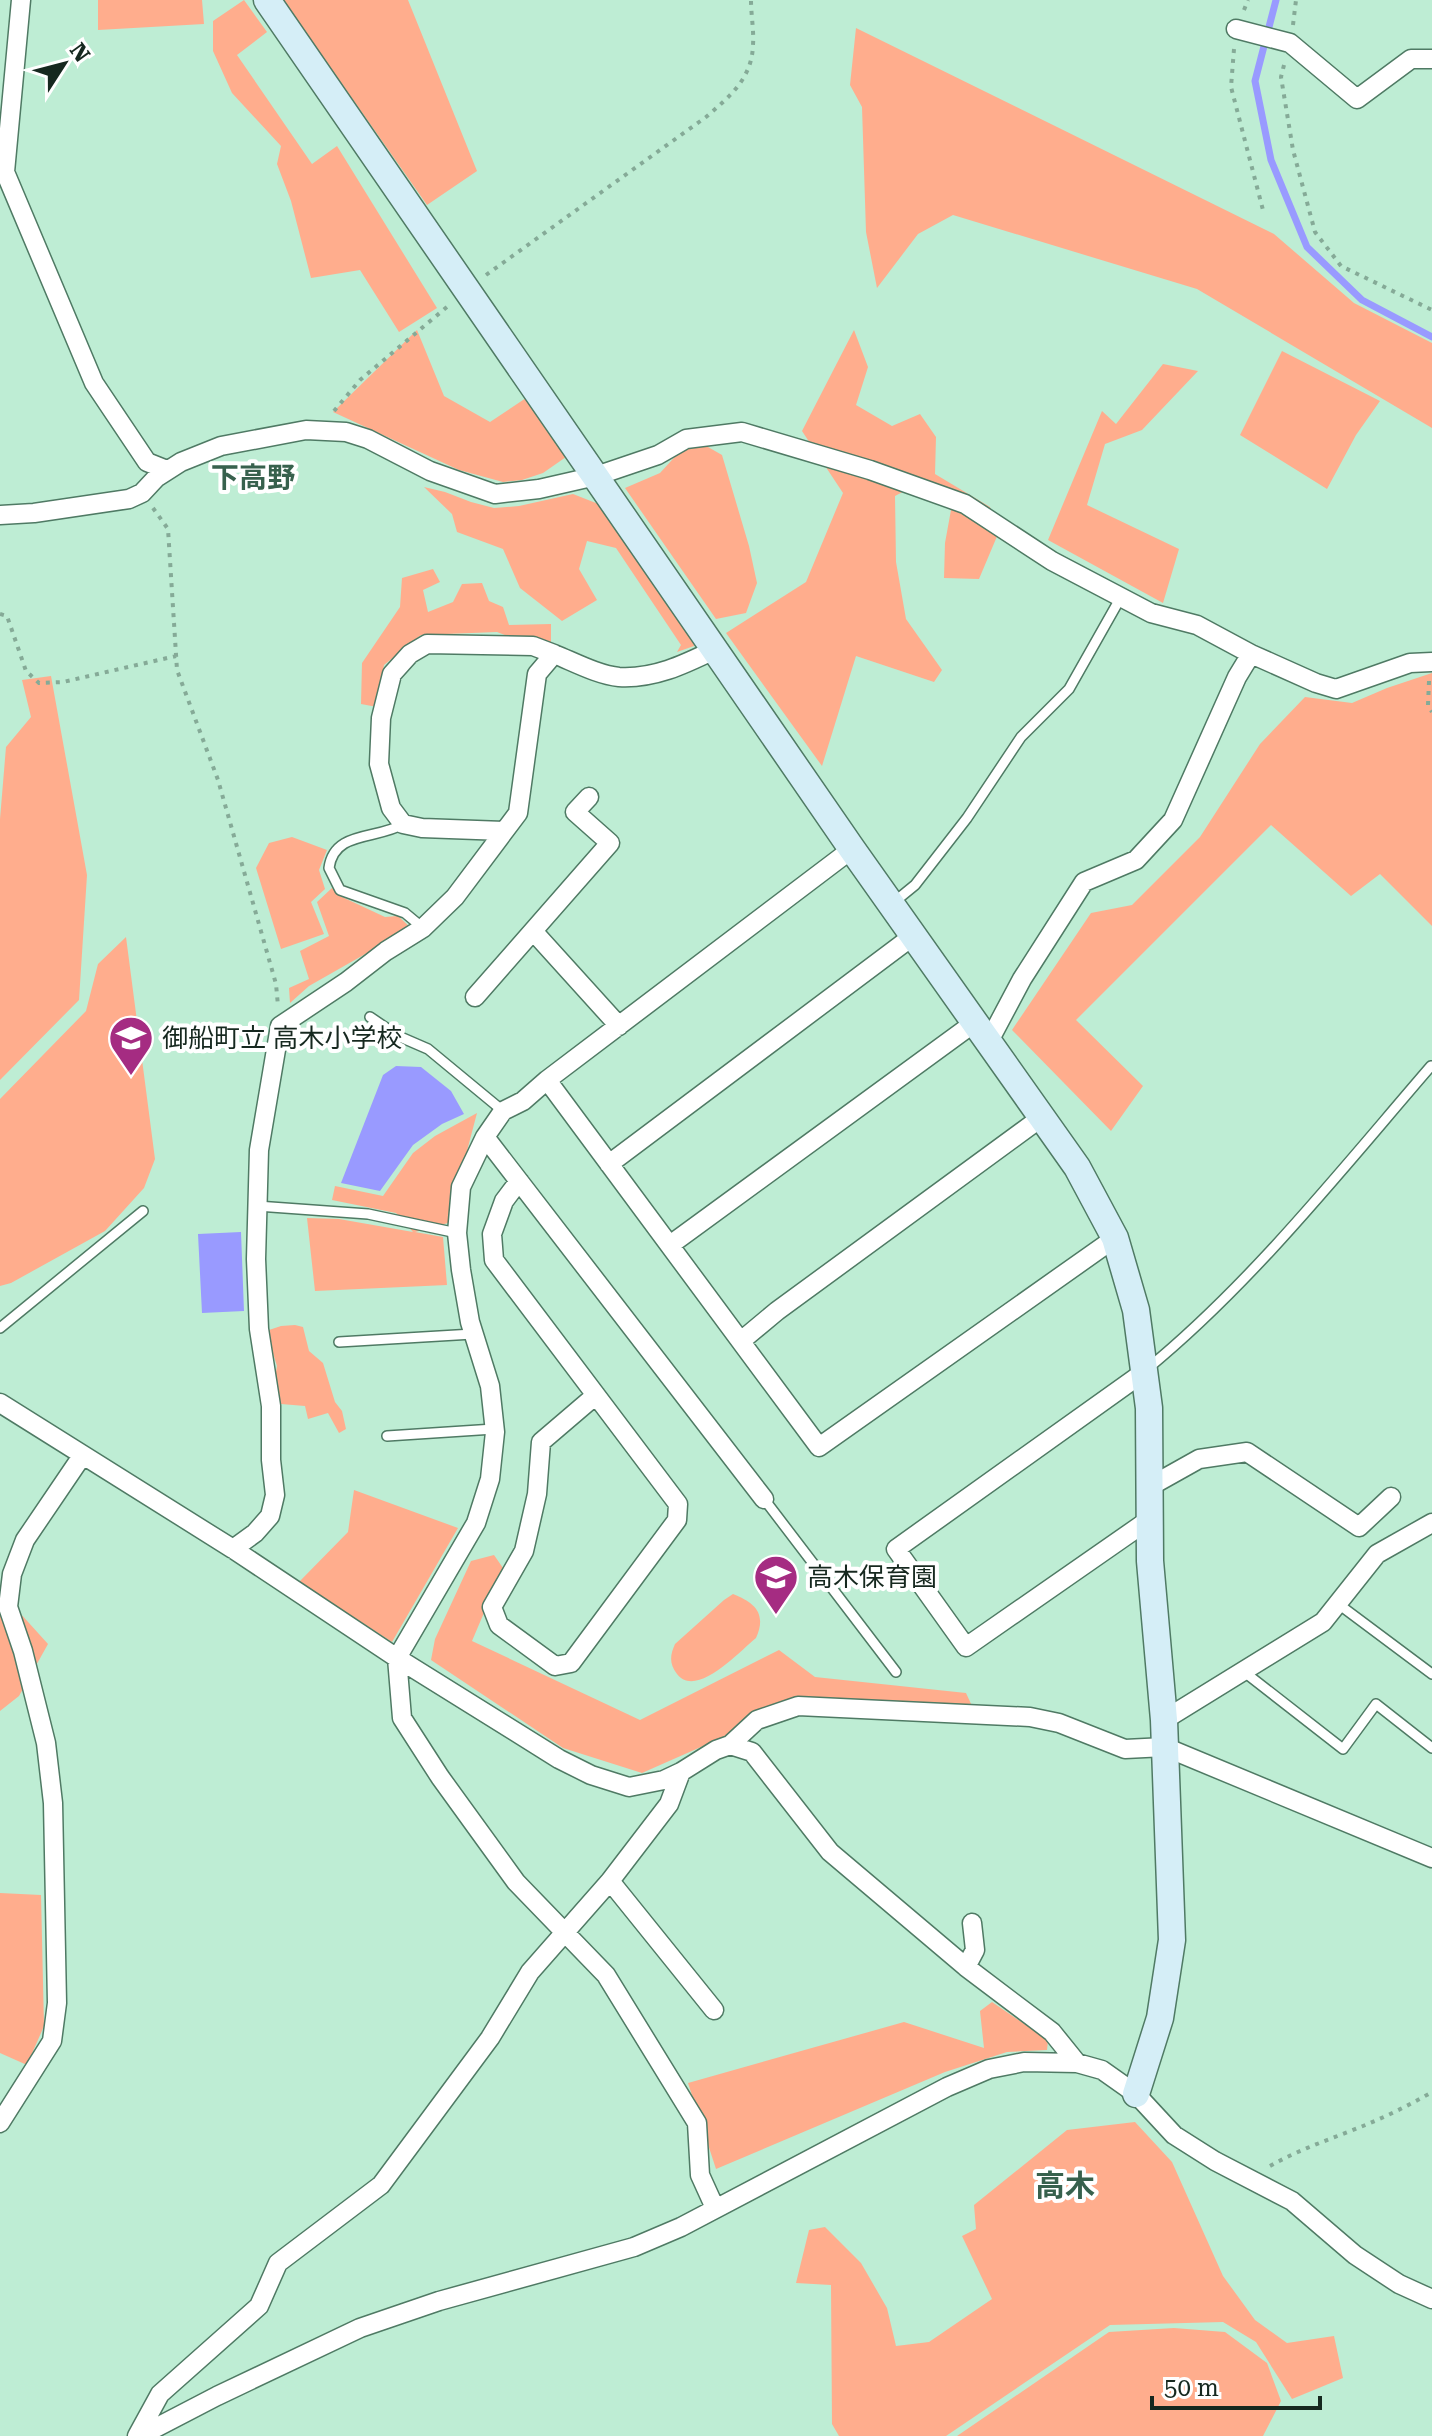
<svg xmlns="http://www.w3.org/2000/svg" width="1432" height="2436" viewBox="0 0 1432 2436" font-family="'Roboto Serif','Noto Sans JP',serif">
  <style>
    .green { fill: #ffad8d }
    .water { fill: #999aff }
    .lines { fill: none; stroke-linecap: round; stroke-linejoin: round }
    .stream { stroke: #999aff; stroke-width: 7 }
    .lane-casing { stroke: #4f7a64; stroke-width: 12 }
    .street-casing { stroke: #4f7a64; stroke-width: 21 }
    .secondary-casing { stroke: #4f7a64; stroke-width: 29 }
    .path { stroke: #85aa97; stroke-width: 4; stroke-dasharray: 4 6; stroke-linecap: butt }
    .lane { stroke: #fff; stroke-width: 9 }
    .street { stroke: #fff; stroke-width: 18 }
    .secondary { stroke: #d5eef7; stroke-width: 26 }
    .labels { text-anchor: middle; stroke-width: 8; stroke-linejoin: round; paint-order: stroke }
    .poi-label { font-size: 26px; fill: #16281f; stroke: #fff; text-anchor: start }
    .neighbourhood-label { font-size: 28px; font-weight: bold; fill: #37614d; stroke: #fff }
    .quarter-label { font-size: 30px; font-weight: bold; fill: #37614d; stroke: #fff }
  </style>
  <rect width="100%" height="100%" fill="#beedd4"/>
  <path class="green" d="M98,0H202L204,24L98,30Z
    M244,0L267,32L237,55L312,164L337,146L437,308L399,332L360,270L311,278L291,201L277,164L281,146L232,93L213,51V21Z
    M283,0H408L477,171L427,205Z
    M856,28L1274,234L1354,303L1432,343V428L1197,289L953,215L918,234L877,288L866,232L862,107L850,85Z
    M417,330L444,396L490,422L526,398L566,457L543,473L522,480L503,482L459,470L333,412Z
    M854,330L868,367L856,405L892,426L920,414L936,437L935,474L990,507L998,534L979,579L944,578L945,543L951,510L938,491L916,485L895,496L896,562L906,619L942,670L934,682L856,656L822,766L726,633L806,582L843,493L802,431Z
    M1282,351L1380,401L1356,435L1327,489L1240,435Z
    M1163,364L1198,371L1142,430L1105,444L1087,505L1179,549L1163,603L1048,540L1102,411L1116,424Z
    M701,443L722,455L749,546L757,583L746,613L716,619L625,488L660,473L683,448Z
    M424,487L445,492L471,502L494,508L519,506L573,494L606,507L693,638L694,646L677,652L681,645L616,548L587,541L579,569L597,600L562,621L520,588L503,549L457,532L452,514Z
    M433,569L440,582L423,590L428,612L453,602L462,584L482,583L489,601L503,607L509,625L551,624V646H533L497,632L421,635L384,665L377,707L361,704L362,663L400,607L402,578Z
    M1432,673V926L1380,874L1351,896L1271,825L1076,1020L1143,1086L1111,1131L1012,1030L1091,913L1132,905L1200,837L1260,744L1305,697L1352,703L1387,688Z
    M51,676L87,875L79,1000L0,1080V819L6,747L31,717L22,680Z
    M292,837L327,850L319,870L325,889L311,902L324,934L281,949L256,868L269,843Z
    M332,888L340,896L385,917L398,916L411,928L309,986L290,1003L289,988L309,979L300,951L329,936L317,902Z
    M126,937L155,1159L144,1188L105,1231L11,1283L0,1286V1099L86,1011L98,964Z
    M477,1113L448,1223L415,1232L443,1237L447,1285L315,1291L307,1218L339,1219L413,1232L396,1213L332,1200L335,1186L383,1196L413,1153L435,1136Z
    M295,1325L303,1327L309,1351L323,1363L335,1402L342,1411L346,1429L339,1433L328,1413L308,1419L305,1406L281,1404L274,1383L277,1366L266,1331L281,1326Z
    M354,1490L458,1528L392,1642L299,1582L348,1532Z
    M494,1555L503,1568L472,1641L640,1720L779,1650L815,1677L966,1693L972,1706L785,1703L719,1739L642,1773L563,1748L431,1660L435,1639L471,1561Z
    M0,1591L48,1644L19,1696L0,1711Z
    M733,1594C755,1603 767,1613 756,1638C739,1652 696,1699 677,1674C669,1664 670,1655 675,1644L724,1600Z
    M0,1893L41,1895L44,2026L27,2065L0,2053Z
    M992,2002L1048,2040L1047,2050L1007,2052L945,2072L716,2169L688,2083L904,2022L984,2048L980,2011Z
    M1135,2122L1172,2162L1223,2276L1255,2320L1287,2343L1334,2336L1343,2378L1292,2399L1256,2342L1223,2322L1110,2325L946,2436H839L832,2424L831,2285L796,2283L809,2230L825,2227L861,2263L887,2308L896,2346L929,2342L992,2299L962,2236L976,2229L974,2205L1067,2130Z
    M1174,2328L1225,2332L1267,2363L1281,2401L1263,2436H957L1109,2332Z"/>
  <path class="water" d="M396,1066L421,1067L451,1091L464,1114L442,1124L413,1145L380,1191L341,1183L383,1075Z
    M241,1232L244,1311L202,1313L198,1234Z"/>
  <g class="lines">
    <path class="stream" d="M1276,0L1255,81L1271,160L1307,247L1362,300L1432,337"/>
    <g class="lane-casing">
      <path id="lane" d="M403,824C377,840 334,830 329,868L340,890L405,913L423,928
        M893,903L915,885L967,818L1021,737L1069,689L1121,597
        M370,1017L398,1036L428,1049L503,1111
        M257,1206L368,1214L457,1233
        M0,1328L143,1211
        M339,1342L473,1334
        M1147,1369C1252,1283 1342,1169 1431,1066
        M387,1436L494,1429
        M764,1499L896,1672
        M1337,1603L1432,1674
        M1243,1671L1343,1749L1376,1704L1432,1748"/>
    </g>
    <g class="street-casing">
      <path id="street" d="M21,0L5,172L94,383L147,462L167,470
        M1236,29L1290,43L1357,99L1411,59H1432
        M0,515L34,513L129,499L142,493L156,478L181,462L221,446L306,430L346,432L368,439L430,471L495,494L539,489L596,476L658,455L686,439L742,432L870,470L965,504L1052,561L1151,613L1197,625L1251,654
        M504,831L422,828L403,824L391,808L379,764L381,718L392,674L410,654L427,644L533,646L554,654
        M533,931L619,1026
        M475,997L610,843L575,812L589,797
        M988,1043L1022,979L1084,882L1136,860L1173,820L1237,677L1251,654L1316,683L1336,689L1410,663L1432,662
        M547,1080L819,1447L1115,1238
        M485,1137L764,1499
        M609,1164L913,936
        M519,1181L504,1201L492,1234L494,1260L678,1504L677,1520L571,1663L555,1666L499,1625L492,1607L524,1551L537,1494L541,1442L596,1395
        M670,1245L974,1023
        M741,1341L777,1311L1042,1117
        M1144,1372L896,1549L966,1647L1150,1519
        M0,1403L233,1549L397,1658L559,1759L591,1775L629,1787L664,1780L681,1772L716,1750L730,1745L752,1752L830,1852L966,1967L1052,2032L1077,2063
        M1149,1487L1199,1459L1247,1452L1359,1527L1391,1497
        M233,1549L255,1533L270,1516L275,1495L271,1460V1406L259,1329L256,1259L259,1150L280,1026L346,982L386,951L423,928L455,897L518,813L537,674L554,654C574,662 598,675 619,677C655,679 685,664 716,649
        M1164,1720L1323,1622L1377,1554L1432,1523
        M730,1745L757,1720L798,1706L1030,1717L1059,1723L1125,1749L1165,1747L1432,1858
        M610,1881L714,2010
        M966,1967L975,1950L972,1923
        M0,2123L52,2041L57,2003L53,1803L46,1743L23,1651L8,1607L12,1574L25,1540L82,1456
        M715,2208L700,2175L697,2123L606,1975L516,1882L440,1777L402,1718L397,1658L476,1523L490,1479L495,1432L490,1386L470,1322L461,1270L457,1233L461,1187L485,1137L503,1111L523,1101L547,1080L852,849
        M137,2436L160,2394L259,2306L278,2263L381,2185L490,2038L530,1972L610,1881L669,1804L681,1772
        M140,2436L217,2396L360,2328L439,2301L634,2247L681,2227L947,2087L989,2069L1024,2062L1077,2063L1102,2070L1136,2094L1174,2135L1215,2161L1292,2201L1355,2255L1399,2284L1432,2299"/>
    </g>
    <g class="secondary-casing">
      <path id="secondary" d="M267,0L852,849L1077,1167L1115,1238L1136,1310L1149,1408L1150,1561L1164,1720L1172,1940L1160,2018L1136,2094"/>
    </g>
    <path class="path" d="M1244,10L1248,0
      M1293,25L1296,0
      M1234,49L1231,87L1264,214
      M1284,65L1281,77L1293,150L1315,232L1341,266L1432,310
      M486,275L706,117C729,97 752,79 753,45C754,30 751,15 751,0
      M334,411L360,380L448,306
      M153,508L168,529L177,670L218,780L276,984L278,1006
      M0,614L7,616L26,671L39,683L63,682L176,656
      M1429,681L1428,705L1432,712
      M1270,2166C1298,2150 1328,2140 1358,2128C1383,2118 1408,2106 1432,2092"/>
    <use href="#lane" class="lane"/>
    <use href="#street" class="street"/>
    <use href="#secondary" class="secondary"/>
  </g>
  <defs>
    <g id="school-pin" transform="scale(2.3)"><path d="M0 17L-7.5 6A9.5 9.5 0 1 1 7.5 6Z" fill="#a52c82" stroke="#fff"/><path d="M0-5L7-2L0 1L-7-2ZM-4 1L0 2.5L4 1V4Q0 6-4 4Z" fill="#fff"/></g>
  </defs>
  <g fill-rule="evenodd">
    <use href="#school-pin" x="131" y="1038"/>
    <use href="#school-pin" x="776" y="1577"/>
  </g>
  <g class="labels">
    <g class="poi-label">
      <text x="162" y="1047">御船町立 高木小学校</text>
      <text x="807" y="1586">高木保育園</text>
    </g>
    <g class="neighbourhood-label">
      <text x="253" y="487">下高野</text>
    </g>
    <g class="quarter-label">
      <text x="1065" y="2196">高木</text>
    </g>
  </g>
  <g transform="translate(64 64) rotate(54)" stroke="#ffffff" stroke-width="6" paint-order="stroke">
  <path d="M0-6L14 30L0 20L-14 30Z" fill="#16281f"/>
  <text y="-12" font-size="22" font-weight="bold" text-anchor="middle" fill="#16281f">N</text>
  </g>
  <path d="M1152 2396v12h168v-12" fill="none" stroke="#16281f" stroke-width="4"/>
  <text x="1164" y="2396" font-size="24" fill="#16281f" stroke="#ffffff" stroke-width="6" paint-order="stroke">50 m</text>
</svg>
